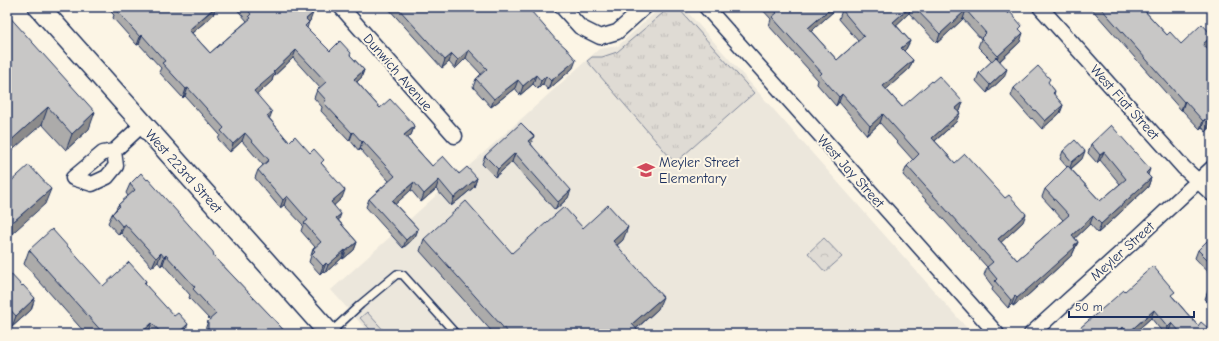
<svg xmlns="http://www.w3.org/2000/svg" width="1219" height="341" viewBox="0 0 1219 341" font-family="'Comic Neue',sans-serif">
  <style>
    .built { fill: #ece7dc }
    .grass { fill: url(#grass-tufts); stroke: #7d8599 }
    .park { fill: url(#park-crowns); stroke: #7d8599 }
    .lines { fill: none; stroke-linecap: round; stroke-linejoin: round }
    .service-casing { stroke: #1b2f5e; stroke-width: 10 }
    .minor-casing { stroke: #1b2f5e; stroke-width: 17 }
    .secondary-casing { stroke: #1b2f5e; stroke-width: 23 }
    .service { stroke: #fcf5e5; stroke-width: 7 }
    .minor { stroke: #fcf5e5; stroke-width: 14 }
    .secondary { stroke: #fcf5e5; stroke-width: 20 }
    .wall { fill: #acabaa; stroke: #1b2f5e }
    .shaded-wall { fill: #8c8b8b; stroke: #1b2f5e }
    .building { fill: #c8c7c6; stroke: #1b2f5e }
    .labels { text-anchor: middle; stroke-width: 4; stroke-linejoin: round; paint-order: stroke }
    .street-label { font-size: 14px; fill: #1b2f5e; stroke: #fcf5e5 }
    .poi-label { font-size: 14px; fill: #1b2f5e; stroke: #fcf5e5; text-anchor: start }
  </style>
  <defs>
    <pattern id="grass-tufts" width="24" height="20" patternUnits="userSpaceOnUse"><rect width="24" height="20" fill="#dfdbd4"/><path d="M3 7l-1-3M5 7V3M7 7l1-3M15 17l-1-3M17 17v-4M19 17l1-3" fill="none" stroke="#bfbcb8"/></pattern>
    <pattern id="park-crowns" width="20" height="18" patternUnits="userSpaceOnUse"><rect width="20" height="18" fill="#dfdbd4"/><path d="M2 6a3 3 0 1 1 6 0M12 15a3 3 0 1 1 6 0" fill="none" stroke="#bfbcb8"/></pattern>
  </defs>
  <rect width="100%" height="100%" fill="#fcf5e5"/>
  <filter id="ink" filterUnits="userSpaceOnUse"><feTurbulence type="fractalNoise" baseFrequency=".025" numOctaves="2"/><feDisplacementMap in="SourceGraphic" scale="8" xChannelSelector="R" yChannelSelector="G"/><feConvolveMatrix kernelMatrix="1 2 1 2 8 2 1 2 1" color-interpolation-filters="sRGB"/></filter>
  <g filter="url(#ink)">
    <path class="built" d="M661,7H683L972,334H370L331,290L599,49L618,46Z"/>
    <path class="grass" d="M670,7H675L679,9L754,93L675,163L587,61L592,57H602L617,52Z
      M367,312L387,334H374L360,318Z"/>
    <path class="park" d="M824,238L842,257L825,272L808,253Z"/>
    <g class="lines">
      <g class="service-casing">
        <path id="service" d="M331,332L361,304L397,274L403,275L456,334"/>
      </g>
      <g class="minor-casing">
        <path id="minor" d="M341,7L455,136
          M562,7L580,27L600,37L617,32L645,7
          M706,7L997,334
          M1040,7L1184,168L1212,194
          M114,151L116,166L107,177L92,184L73,178L103,153L114,151L143,124
          M1031,334L1137,238L1212,168"/>
      </g>
      <g class="secondary-casing">
        <path id="secondary" d="M39,7L330,334"/>
      </g>
      <use href="#service" class="service"/>
      <use href="#minor" class="minor"/>
      <use href="#secondary" class="secondary"/>
    </g>
    <path class="wall" d="M106,7H216L213,15L192,33L210,53L247,21L235,7H308L310,21L309,22L307,28L330,51L350,55L364,70L361,78L357,82L380,108L414,127L411,135L407,138L432,166L477,178L474,187L451,206L436,189L421,202L411,190L395,204L418,229L415,237L403,248L366,207L369,199L389,181L360,149L359,151L350,140L349,141L321,111L322,107L314,98L317,90L320,88L293,58L273,77L272,81L256,95L269,118L289,142L310,153L323,165L342,198L334,205L339,221L357,242L354,250L343,259L342,258L325,273L323,271L320,274L309,262L313,249L315,247L301,231L303,225L284,205L280,208L255,178L258,170L263,165L242,141L230,152L218,139L220,135L185,96L183,98L159,72L161,68L139,44L137,45L113,18L114,15Z
      M387,7H529L531,12L573,68L548,90L543,84L538,89L533,84L520,95L515,88L491,107L473,87L476,79L481,74L466,58L455,69L449,62L442,68Z
      M760,7H836L835,10L811,31L837,60L858,41L839,19L842,10L846,7H1001L1020,30V42L1000,61L1004,77L987,93L976,81L979,73L992,61L978,47L981,39L963,19L937,43L909,13L896,25L910,41L906,49L904,51L913,60L909,69L886,89L902,107L963,102L960,111L958,112L956,122L935,141L955,163L1023,222L1001,242L1017,260L1063,220L1042,197L1045,189L1067,167L1060,159L1063,151L1082,159L1071,169L1100,201L1120,184L1100,160L1097,163L1088,153L1091,144L1148,175L1151,178L1148,187L1098,233L1090,224L1075,238L1078,242L1072,255L1027,296L1013,306L1012,304L1008,308L992,290L993,287L984,275L987,267L903,175L907,166L913,160L880,123L867,135L839,102L836,106L817,84L818,80L769,26L771,19Z
      M1090,7H1141L1167,35L1181,44H1210L1205,47L1212,126L1206,132L1202,127L1200,129L1182,110H1181Z
      M7,14L89,129L66,150L42,124Z
      M1049,84L1055,91L1054,95L1063,105L1060,113L1042,129L1032,118L1031,119L1011,96L1014,88Z
      M531,144L568,198L555,210L512,162L495,177L482,164L485,156Z
      M130,184L214,256L287,334H205V330L208,321L210,320L189,298L190,295L163,264L161,266L158,262L152,267L121,233L119,235L108,223L112,214L116,209L118,205L128,196L126,193Z
      M583,228L623,240L617,245L658,309L636,329L641,334H494L420,251L424,239L512,253Z
      M1212,238V276L1195,258L1198,250Z
      M29,250L103,286L146,281L145,284L184,334H86L24,264Z
      M7,270L31,310L12,327L7,322Z
      M1212,288V307L1205,299L1208,291Z
      M1125,291L1173,297L1198,326L1212,334H1172L1169,331L1166,334H1164L1151,318L1133,334H1073Z"/>
    <path class="shaded-wall" d="M216,7L213,15L186,38L189,30Z
      M832,7H836L835,10L805,37L808,28Z
      M910,7H911L909,13L890,31L893,22Z
      M966,10L963,19L937,43L940,34Z
      M313,13L310,21L303,28L306,19Z
      M1023,33L1020,42L995,65L998,56Z
      M142,35L139,44L137,45L140,37Z
      M1212,36L1210,44L1200,53L1203,44Z
      M910,41L906,49L898,57L901,48Z
      M296,50L293,58L273,77L272,81L251,100L254,91L273,72Z
      M469,50L466,58L455,69L458,60Z
      M452,54L449,62L442,68L445,60Z
      M576,60L573,68L548,90L551,81Z
      M913,60L909,69L880,95L883,86Z
      M1007,69L1004,77L987,93L990,85Z
      M364,70L361,78L351,87L354,79Z
      M536,75L533,84L520,95L523,86Z
      M546,76L543,84L538,89L541,81Z
      M518,80L515,88L491,107L494,99Z
      M188,88L185,96L183,98L186,89Z
      M842,94L839,102L836,106L839,97Z
      M1185,101L1182,110H1181L1184,102Z
      M963,102L960,111L952,118L955,109Z
      M1063,105L1060,113L1042,129L1045,121Z
      M48,107L42,124L7,155V144Z
      M95,112L89,129L66,150L72,134Z
      M272,112L269,120L267,116Z
      M960,113L956,122L929,146L932,138Z
      M883,114L880,123L867,135L870,126Z
      M1205,119L1202,127L1200,129L1203,121Z
      M1212,121V126L1206,132L1209,123Z
      M414,127L411,135L402,143L404,135Z
      M353,132L350,140L349,141L352,133Z
      M245,133L242,141L230,152L233,144Z
      M534,136L531,144L528,141Z
      M363,141L360,149L359,151L362,142Z
      M1085,151L1082,159L1069,170L1072,162Z
      M1104,152L1100,160L1097,163L1100,155Z
      M515,153L512,162L495,177L498,169Z
      M1150,169L1147,178L1146,173Z
      M477,178L474,187L451,206L454,198Z
      M1151,178L1148,187L1098,233L1101,224Z
      M439,180L436,189L421,202L424,194Z
      M414,182L411,190L389,210L392,201Z
      M51,189L45,204L7,238V227Z
      M345,190L342,198L328,211L331,202Z
      M571,190L568,198L555,210L558,202Z
      M287,196L284,205L280,208L283,200Z
      M341,214L338,222L336,218Z
      M1026,214L1023,222L995,248L998,239Z
      M1093,216L1090,224L1069,244L1072,235Z
      M125,224L121,233L119,235L122,226Z
      M628,227L623,240L608,253L613,241Z
      M418,229L415,237L403,248L406,240Z
      M357,242L354,250L343,259L346,251Z
      M1078,242L1072,255L1027,296L1013,306L1017,298Z
      M345,250L342,258L325,273L328,265Z
      M161,253L158,262L152,267L156,258Z
      M166,255L163,264L161,266L164,257Z
      M326,263L323,271L320,274L323,266Z
      M1015,296L1012,304L1008,308L1011,300Z
      M663,297L658,309L630,334L632,324Z
      M35,298L31,310L12,327L16,316Z
      M1154,310L1151,318L1133,334H1128V333Z
      M152,323L148,334H140Z
      M1172,323L1169,331L1165,334L1168,327Z
      M188,324L184,334H177Z
      M1123,327L1120,334H1114Z"/>
    <path class="building" d="M116,7H215L189,30L210,53L251,18L249,16L251,14L245,7H308L313,13L306,19L309,22L305,26L330,51L340,41L351,53L350,55L364,70L354,79L380,108L390,99L413,124L414,127L404,135L432,166L443,156L459,174L467,167L477,178L454,198L439,180L424,194L414,182L392,201L418,229L406,240L369,199L395,176L363,141L362,142L353,132L352,133L324,103L326,100L317,90L326,82L296,50L273,72L275,73L254,91L272,112L267,116L289,142L295,136L310,153L314,149L324,160L321,163L345,190L331,202L341,214L336,218L357,242L346,251L345,250L328,265L326,263L323,266L312,254L315,251L313,249L321,242L304,223L308,220L287,196L283,200L258,170L269,160L245,133L233,144L221,131L224,128L188,88L186,89L162,63L165,61L142,35L140,37L116,10L118,8Z
      M397,7H529L532,10L531,11L557,41V40L566,48L576,60L551,81L546,76L541,81L536,75L523,86L518,80L494,99L476,79L487,69L469,50L458,60L452,54L445,60Z
      M771,7H832L808,28L837,60L864,36L842,10L846,7H910L893,22L910,41L901,48L913,60L883,86L902,107L932,81V82L939,76L963,102L955,109L960,113L932,138L955,163L965,154L1005,198L1009,195L1026,214L998,239L1017,260L1069,215L1045,189L1068,166L1100,201L1126,179L1104,152L1100,155L1091,144L1111,125L1150,169L1146,173L1151,178L1101,224L1093,216L1072,235L1078,242L1074,245L1075,247L1030,287L1017,298L1015,296L1011,300L995,281L997,279L987,267L993,262L907,166L919,154L883,114L870,126L842,94L839,97L820,75L822,73L772,17L777,13Z
      M914,7H1001L1008,14L1010,12L1022,26L1019,29L1023,33L998,56L981,38L986,33L966,10L940,34Z
      M1100,7H1141L1167,35L1170,32L1181,44L1202,24L1212,35V36L1203,44L1212,55V121L1209,123L1205,119L1203,121L1185,101L1184,102Z
      M7,14L95,112L72,134L48,107L7,144Z
      M996,57L1007,69L990,85L979,73Z
      M1038,66L1050,79L1048,82L1055,91L1053,93L1063,105L1045,121L1035,110H1034L1014,88Z
      M521,123L534,136L528,141L571,190L558,202L515,153L498,169L485,156Z
      M1075,140L1085,151L1072,162L1063,151Z
      M29,165L51,189L7,227V185Z
      M141,173L147,180L148,179L213,252L214,256L270,315L287,334H229L226,331L224,334H213L208,329V321L216,314L193,289L195,287L166,255L164,257L161,253L156,258L125,224L122,226L112,214L120,206L118,205L135,190L130,184Z
      M466,201L512,253L564,207L583,228L608,205L628,227L613,241L663,297L632,324L641,334H509L424,239Z
      M52,229L103,286L129,262L146,281L144,283L174,316L178,313L188,324L177,334H162L152,323L140,334H104L29,250Z
      M1211,237L1212,238V264L1198,250Z
      M1153,266L1175,292L1171,295L1198,326L1201,322L1208,328L1212,333V334H1182L1172,323L1168,327L1154,310L1128,333L1123,327L1114,334H1073L1124,290L1125,291Z
      M7,270L22,286L23,285L35,298L16,316L7,306Z
      M1212,288V295L1208,291Z"/>
  </g>
  <defs>
    <g id="school-bare" transform="scale(1.38)"><path d="M0-5L7-2L0 1L-7-2ZM-4 1L0 2.5L4 1V4Q0 6-4 4Z" fill="#d1495b" stroke="#fcf5e5" stroke-width="2.5" paint-order="stroke"/></g>
  </defs>
  <g fill-rule="evenodd">
    <use href="#school-bare" x="646" y="170"/>
  </g>
  <g class="labels">
    <g class="street-label">
      <text transform="translate(398 72) rotate(49)" y="5">Dunwich Avenue</text>
      <text transform="translate(1125 102) rotate(48)" y="5">West Fiat Street</text>
      <text transform="translate(184 171) rotate(48)" y="5">West 223rd Street</text>
      <text transform="translate(851 171) rotate(48)" y="5">West Jay Street</text>
      <text transform="translate(1122 251) rotate(-42)" y="5">Meyler Street</text>
    </g>
    <g class="poi-label">
      <text x="659" y="167">Meyler Street<tspan x="659" dy="16">Elementary</tspan></text>
    </g>
  </g>
  <rect width="1219" height="341" fill="none" stroke="#fcf5e5" stroke-width="24"/>
  <rect x="12" y="12" width="1195" height="317" fill="none" stroke="#1b2f5e" stroke-width="1.5" filter="url(#ink)"/>
  <path d="M1069 311v6h125v-6" fill="none" stroke="#1b2f5e" stroke-width="2"/>
  <text x="1075" y="311" font-size="12" fill="#1b2f5e" stroke="#fcf5e5" stroke-width="3" paint-order="stroke">50 m</text>
</svg>
